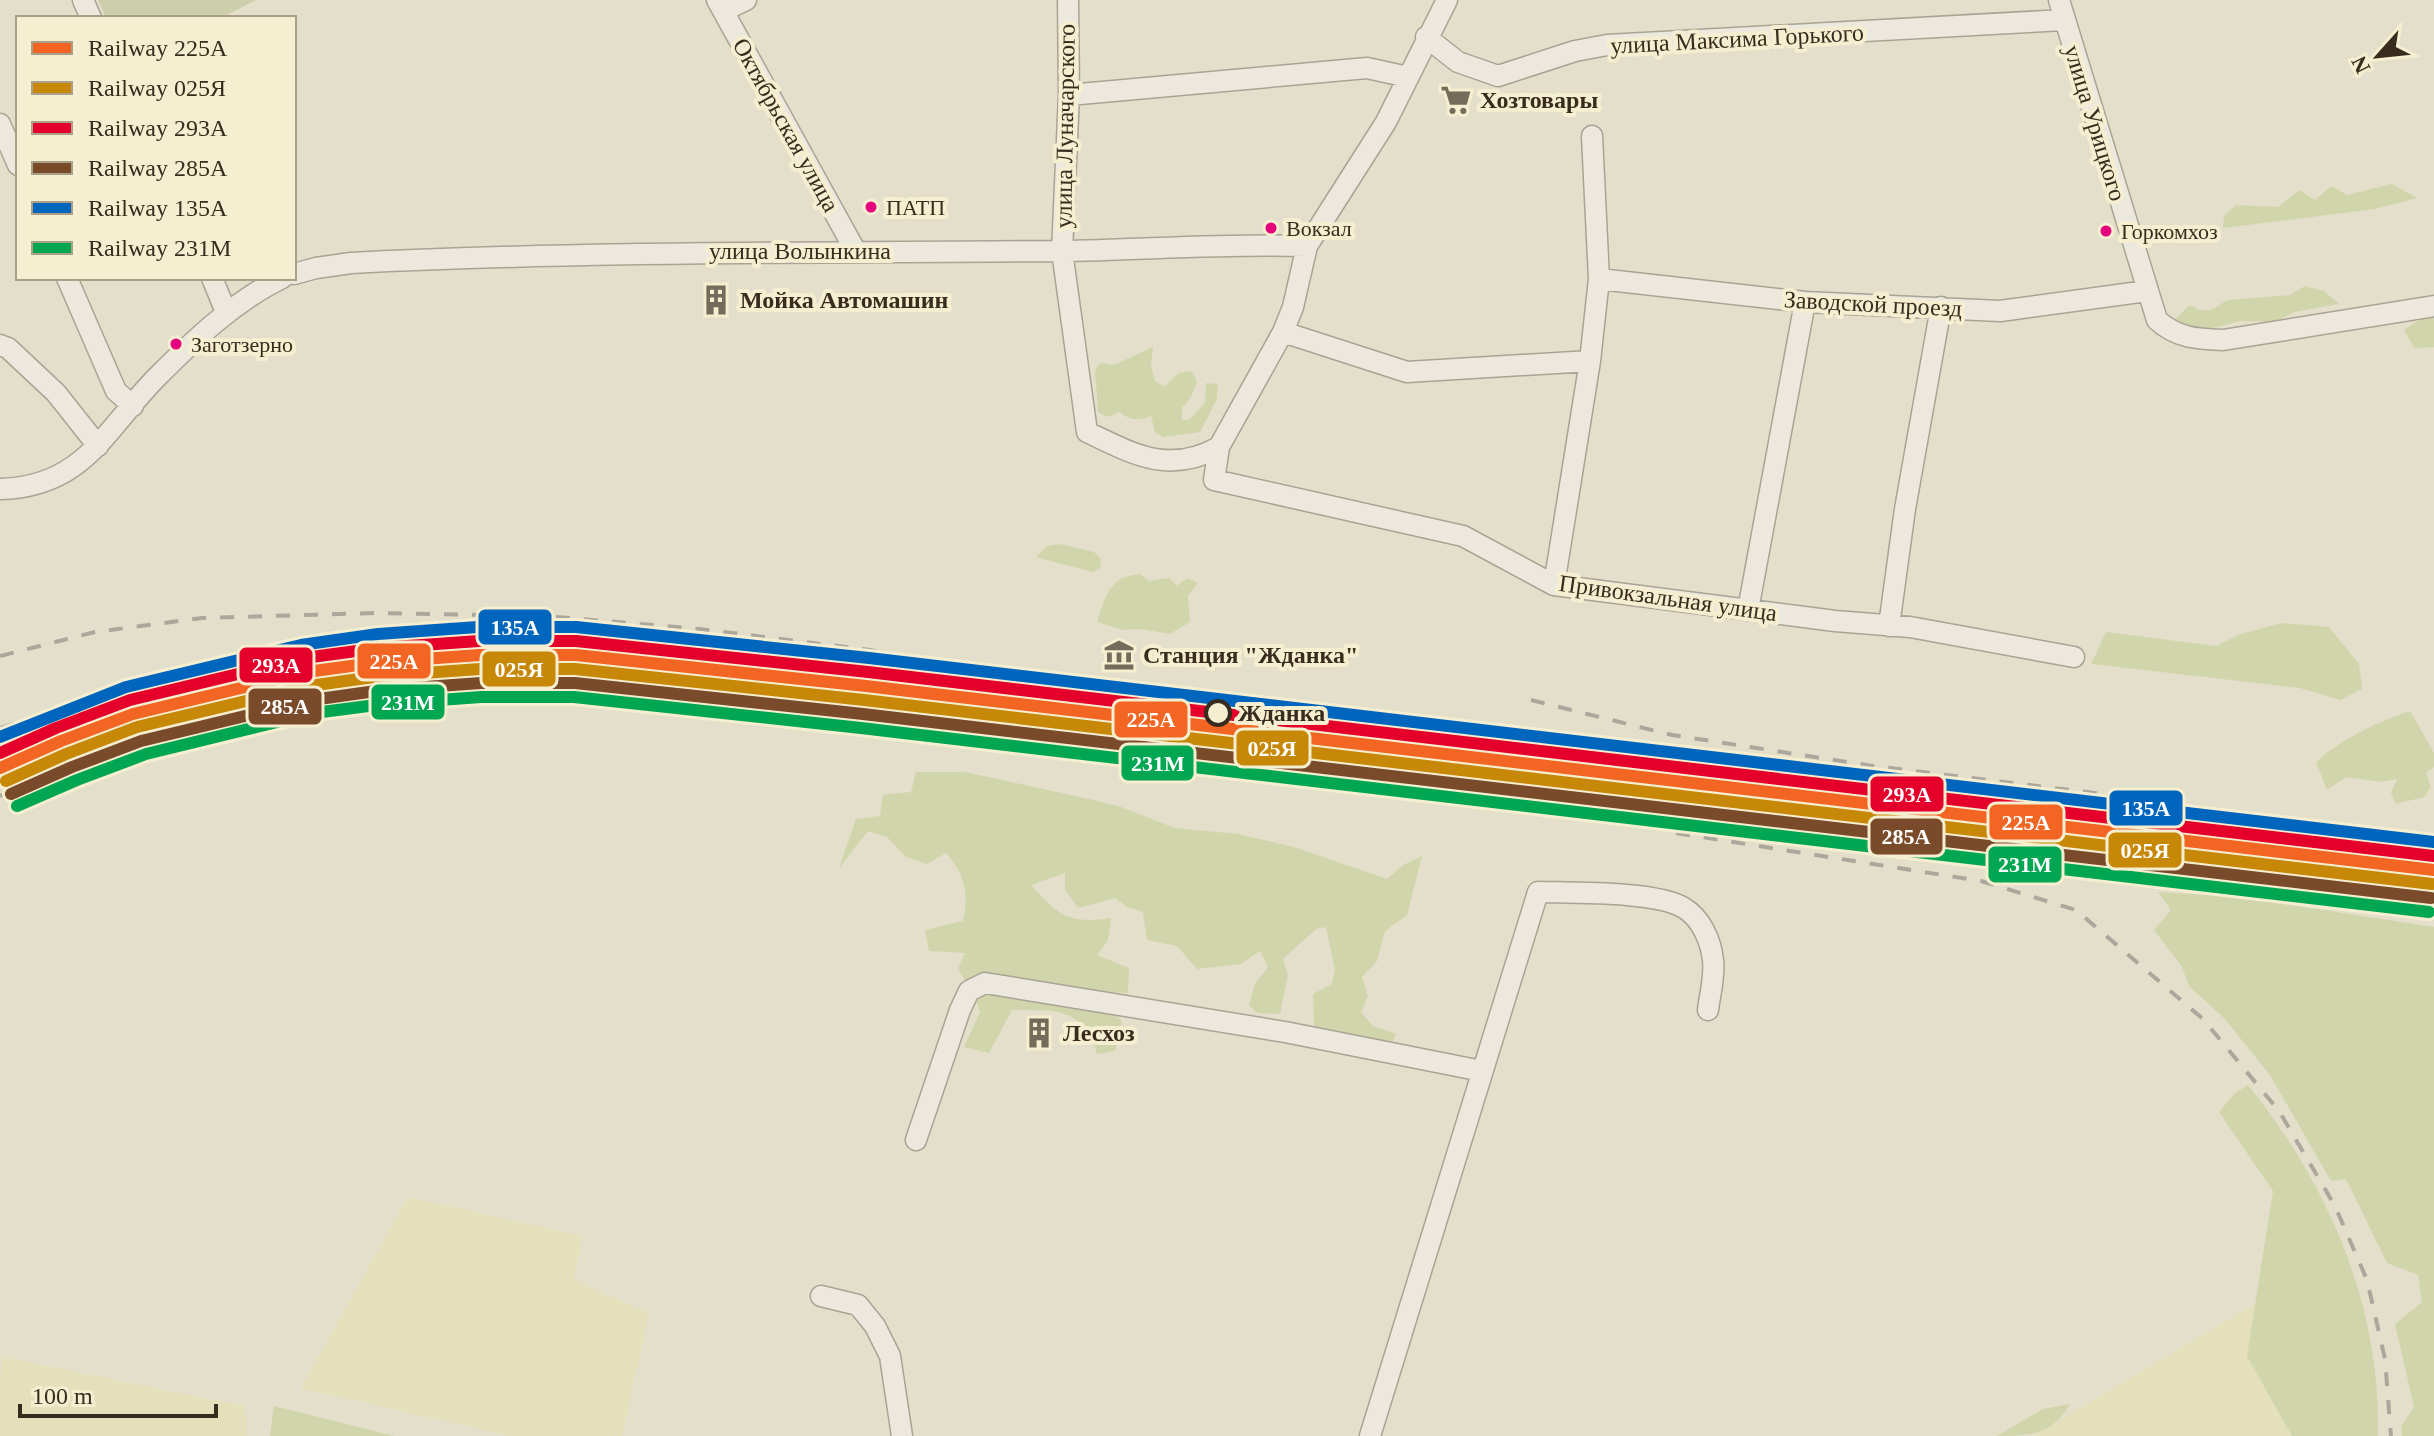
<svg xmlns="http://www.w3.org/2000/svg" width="2434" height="1436" viewBox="0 0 2434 1436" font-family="'Times New Roman',serif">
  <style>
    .farmland { fill: #e4e0bb }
    .green { fill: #d1d5ac }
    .cemetery { fill: #ccceac }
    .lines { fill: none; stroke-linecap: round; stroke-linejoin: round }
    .minor-casing { stroke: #a9a394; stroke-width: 23 }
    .minor { stroke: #ece8dd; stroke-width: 20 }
    .rail { stroke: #aba79d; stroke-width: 4; stroke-dasharray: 14 14; stroke-linecap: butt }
    .rail-1-casing { stroke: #f6eed0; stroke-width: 18 }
    .rail-2-casing { stroke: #f6eed0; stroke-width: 18 }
    .rail-3-casing { stroke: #f6eed0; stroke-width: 18 }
    .rail-4-casing { stroke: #f6eed0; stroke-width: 18 }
    .rail-5-casing { stroke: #f6eed0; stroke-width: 18 }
    .rail-6-casing { stroke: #f6eed0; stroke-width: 18 }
    .rail-1 { stroke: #f26522; stroke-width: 12 }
    .rail-2 { stroke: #c78807; stroke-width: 12 }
    .rail-3 { stroke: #e4002b; stroke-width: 12 }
    .rail-4 { stroke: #7a4b2a; stroke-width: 12 }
    .rail-5 { stroke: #0065bd; stroke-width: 12 }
    .rail-6 { stroke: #00a651; stroke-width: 12 }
    .bus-dot { fill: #e5007d; stroke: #f6eed0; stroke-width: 3 }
    .stop-dot { fill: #f6eed0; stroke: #372c1d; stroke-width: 4 }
    .labels { text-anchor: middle; stroke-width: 8; stroke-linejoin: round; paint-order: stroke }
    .bus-label { font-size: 22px; fill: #372c1d; stroke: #f6eed0; text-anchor: start }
    .street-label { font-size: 24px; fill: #372c1d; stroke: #f6eed0 }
    .poi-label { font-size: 24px; font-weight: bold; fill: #372c1d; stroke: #f6eed0; text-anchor: start }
    .stop-label { font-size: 24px; font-weight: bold; fill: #372c1d; stroke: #f6eed0; text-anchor: start }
    .line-badge { stroke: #f6eed0; stroke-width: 3 }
    .badge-label { font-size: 22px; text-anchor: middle; font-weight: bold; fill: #fff }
  </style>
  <rect width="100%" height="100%" fill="#e4dfca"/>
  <path class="farmland" d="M408,1197L582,1236L574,1280L649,1313L622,1436H510L301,1388Z
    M2256,1303L2247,1356L2292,1436H2033Z
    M3,1357L244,1406L247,1436H0V1381Z"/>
  <path class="green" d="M2392,184L2417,198L2375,209L2223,228L2224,216L2236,205L2278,207L2299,190L2315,200L2331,186L2347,195Z
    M2305,286L2324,291L2339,304L2294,312L2275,322L2240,321L2206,330L2172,322L2190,305L2200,310H2211L2228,300L2290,295Z
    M2434,317V347L2414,348L2404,330L2421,319Z
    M1153,347L1151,366L1155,381L1164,387L1179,373L1191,371L1197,382L1191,397L1182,408V420H1189L1205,403L1206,383L1218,384L1217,399L1200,432L1163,437L1155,432L1151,416C1138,421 1131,421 1119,412L1109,417L1098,412L1095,371L1100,363L1114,365Z
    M1059,544L1094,552L1101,559L1100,568L1092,572L1036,557L1047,546Z
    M1140,574L1149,581L1170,578L1176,586L1188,578L1198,583L1188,596L1190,622L1170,634L1140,629L1123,630L1097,622C1106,596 1108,577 1140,574Z
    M2282,623L2329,627L2359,664L2362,689L2340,700L2300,688L2091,664L2106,632L2216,646L2241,634Z
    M2410,711L2434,753V767L2426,773L2431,787L2424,797L2396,804L2391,793L2397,779L2382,782L2346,777L2327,790L2316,762C2344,737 2376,723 2410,711Z
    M916,772H965L1089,799L1121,807L1175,828L1238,834L1297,848L1387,879L1403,865L1422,856L1407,915L1385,931L1377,961L1362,977L1368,996L1361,1012L1373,1026L1396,1034L1392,1044L1314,1026L1313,994L1332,984L1335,970L1326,927L1316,929L1283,959L1288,975L1280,1014L1257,1013L1249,1005L1255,984L1268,967L1260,951L1241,964L1197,969L1177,946L1147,940L1143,912L1127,907L1115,898L1078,908L1065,890V873L1031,885C1060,916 1067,924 1111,918L1108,940L1097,955L1129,968L1128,993L1090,991L1122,1021L1115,1051L1097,1054C1084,1007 1055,1010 1012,1010L989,1053L964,1047L980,1012L976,999L958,969L965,953L929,951L925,930L963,921C969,892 965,875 946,853L927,864L906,857L887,837L868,831L839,868L856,819L880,816L883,795L911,792Z
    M2158,892L2239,897L2434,927V1436H2402L2401,1427L2414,1407L2395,1324L2422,1302L2418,1275L2387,1263L2346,1179L2331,1181L2270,1075L2224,1018L2189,986L2182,967L2154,930L2171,910Z
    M2248,1085C2329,1186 2381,1305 2378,1436H2292L2247,1356L2273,1191L2219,1112L2235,1093Z
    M2070,1404C2053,1435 2029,1436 1997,1436L2043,1409Z
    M274,1406L394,1436H270Z"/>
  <path class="cemetery" d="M98,0H256L221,18H106Z"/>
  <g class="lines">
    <g class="minor-casing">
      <path id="minor" d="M83,0L91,18
        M717,0L855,250
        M1068,0L1069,95L1062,251L1087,432C1133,454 1169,475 1219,447
        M1447,0L1386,122L1307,246L1293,307L1283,332L1219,447L1214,480L1463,536L1554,585L1835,621L1910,627L2074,657
        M2059,0L2157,320C2177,338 2196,339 2223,340L2434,306
        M723,11L746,0
        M1426,37L1458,62L1498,76L1575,51L1607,45L2064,20
        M1069,95L1367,68L1408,77
        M0,124L18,165
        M294,274L316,268L351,263C587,251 823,253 1059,251C1142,250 1224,243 1307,246
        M67,278L116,391L133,406
        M212,278L226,312
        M1599,279L1805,302L2000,311L2147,291
        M1283,332L1407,372L1590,361L1554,585
        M0,345L8,348L56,393L98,446
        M1590,361L1599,279L1592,136
        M0,489C85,487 106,428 158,376C195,339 235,301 282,278
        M1748,610L1805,302
        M1889,626L1905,509L1941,307
        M916,1140L960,1010L969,991L985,983L1285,1032L1482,1071
        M821,1296L858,1305L875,1326L890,1356L902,1436
        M1370,1436L1538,892C1572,893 1657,891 1684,908C1701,918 1711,941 1713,960C1715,976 1710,994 1708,1010"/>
    </g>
    <use href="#minor" class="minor"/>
    <path class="rail" d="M0,656L95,632L202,618L374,613L545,616L700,629L870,650L1004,676
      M1531,700L1672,735L1873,766L2169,802L2318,829
      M0,728C139,686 276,637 421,624
      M0,796L69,769L147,748L299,713L380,702L502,699L624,705L1090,759L1273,776L1357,790L1598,819L1839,832L1954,834L2305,868L2434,885
      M1676,833L1981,881L2076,910L2203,1019L2279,1111L2335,1206L2367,1280L2385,1359L2391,1436
      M2090,837L2166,838"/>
    <g class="rail-1-casing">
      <path id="rail-1" d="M0,768L61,741L133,714L307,672L380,662L480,655H576L866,686L2434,870"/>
    </g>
    <g class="rail-2-casing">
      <path id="rail-2" d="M6,781L66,754L137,727L309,686L381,676L480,669H575L864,700L2432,884"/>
    </g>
    <g class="rail-3-casing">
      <path id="rail-3" d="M0,753L56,728L130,700L304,658L379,648L479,641H576L868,672L2434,856"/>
    </g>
    <g class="rail-4-casing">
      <path id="rail-4" d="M11,794L72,767L141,741L312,700L383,690L481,683H575L863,714L2431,898"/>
    </g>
    <g class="rail-5-casing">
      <path id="rail-5" d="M0,737L126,687L301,645L378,634L478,627H576L869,658L2434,842"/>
    </g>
    <g class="rail-6-casing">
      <path id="rail-6" d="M17,806L77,780L146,754L314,713L384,704L481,697H574L861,728L2429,912"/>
    </g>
    <use href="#rail-1" class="rail-1"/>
    <use href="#rail-2" class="rail-2"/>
    <use href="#rail-3" class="rail-3"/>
    <use href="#rail-4" class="rail-4"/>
    <use href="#rail-5" class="rail-5"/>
    <use href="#rail-6" class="rail-6"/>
  </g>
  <defs>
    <g id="supermarket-bare" transform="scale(2.4)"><path d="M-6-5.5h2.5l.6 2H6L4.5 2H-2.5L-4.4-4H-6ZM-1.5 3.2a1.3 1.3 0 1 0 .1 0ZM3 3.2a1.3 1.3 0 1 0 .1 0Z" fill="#746b5a" stroke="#f6eed0" stroke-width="2.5" paint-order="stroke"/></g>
    <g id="building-bare" transform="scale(2.4)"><path d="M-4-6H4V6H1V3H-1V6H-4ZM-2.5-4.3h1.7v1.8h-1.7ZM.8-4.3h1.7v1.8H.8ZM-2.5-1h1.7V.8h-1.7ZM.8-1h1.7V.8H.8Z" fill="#746b5a" stroke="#f6eed0" stroke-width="2.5" paint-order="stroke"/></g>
    <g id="museum-bare" transform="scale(2.4)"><path d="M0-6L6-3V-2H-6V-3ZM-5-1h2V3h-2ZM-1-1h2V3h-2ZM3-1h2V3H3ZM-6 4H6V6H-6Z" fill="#746b5a" stroke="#f6eed0" stroke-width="2.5" paint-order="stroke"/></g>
  </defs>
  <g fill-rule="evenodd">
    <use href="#supermarket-bare" x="1456" y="100"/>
    <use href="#building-bare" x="716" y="300"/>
    <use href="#museum-bare" x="1119" y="655"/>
    <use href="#building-bare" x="1039" y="1033"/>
  </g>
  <g class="bus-dot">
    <circle cx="871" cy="207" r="7"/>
    <circle cx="1271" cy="228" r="7"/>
    <circle cx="2106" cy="231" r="7"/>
    <circle cx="176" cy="344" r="7"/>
  </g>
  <circle class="stop-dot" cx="1218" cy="713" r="12"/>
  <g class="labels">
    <g class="bus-label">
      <text x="886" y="215">ПАТП</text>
      <text x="1286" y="236">Вокзал</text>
      <text x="2121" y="239">Горкомхоз</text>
      <text x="191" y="352">Заготзерно</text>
    </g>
    <g class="street-label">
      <text transform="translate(1737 39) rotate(-3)" y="8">улица Максима Горького</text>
      <text transform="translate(2095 123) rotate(73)" y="8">улица Урицкого</text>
      <text transform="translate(786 125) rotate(61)" y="8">Октябрьская улица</text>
      <text transform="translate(1065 126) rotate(-89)" y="8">улица Луначарского</text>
      <text x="800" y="259">улица Волынкина</text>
      <text transform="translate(1873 304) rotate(3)" y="8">Заводской проезд</text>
      <text transform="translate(1668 598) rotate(8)" y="8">Привокзальная улица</text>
    </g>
    <g class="poi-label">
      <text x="1480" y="108">Хозтовары</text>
      <text x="740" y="308">Мойка Автомашин</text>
      <text x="1143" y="663">Станция "Жданка"</text>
      <text x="1063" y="1041">Лесхоз</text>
    </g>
    <g class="stop-label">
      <text x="1238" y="721">Жданка</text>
    </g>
  </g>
  <g class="line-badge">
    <rect x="477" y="608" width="76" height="38" rx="8" fill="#0065bd"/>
    <rect x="356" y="642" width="76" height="38" rx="8" fill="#f26522"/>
    <rect x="238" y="646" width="76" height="38" rx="8" fill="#e4002b"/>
    <rect x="481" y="650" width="76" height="38" rx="8" fill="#c78807"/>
    <rect x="370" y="683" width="76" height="38" rx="8" fill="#00a651"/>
    <rect x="247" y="687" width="76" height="39" rx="8" fill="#7a4b2a"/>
    <rect x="1113" y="700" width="76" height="39" rx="8" fill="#f26522"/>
    <rect x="1235" y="729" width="75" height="38" rx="8" fill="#c78807"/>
    <rect x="1120" y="744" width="75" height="38" rx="8" fill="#00a651"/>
    <rect x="1869" y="775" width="76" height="38" rx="8" fill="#e4002b"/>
    <rect x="2108" y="789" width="76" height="38" rx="8" fill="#0065bd"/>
    <rect x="1988" y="803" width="76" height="38" rx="8" fill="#f26522"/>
    <rect x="1869" y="817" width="75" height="39" rx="8" fill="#7a4b2a"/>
    <rect x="2107" y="831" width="76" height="38" rx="8" fill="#c78807"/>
    <rect x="1987" y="845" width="76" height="39" rx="8" fill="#00a651"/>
  </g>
  <g class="badge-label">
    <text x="515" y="635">135А</text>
    <text x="394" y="669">225А</text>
    <text x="276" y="673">293А</text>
    <text x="519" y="677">025Я</text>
    <text x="408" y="710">231М</text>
    <text x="285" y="714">285А</text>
    <text x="1151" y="727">225А</text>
    <text x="1272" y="756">025Я</text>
    <text x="1158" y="771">231М</text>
    <text x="1907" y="802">293А</text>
    <text x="2146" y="816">135А</text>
    <text x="2026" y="830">225А</text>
    <text x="1906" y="844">285А</text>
    <text x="2145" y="858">025Я</text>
    <text x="2025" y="872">231М</text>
  </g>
  <rect x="16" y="16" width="280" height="264" fill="#f6eed0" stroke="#aaa088" stroke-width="2"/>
  <rect x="32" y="42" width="40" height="12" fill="#f26522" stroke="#aaa088" stroke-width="2"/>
  <text x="88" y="56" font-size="24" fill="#372c1d">Railway 225А</text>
  <rect x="32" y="82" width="40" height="12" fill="#c78807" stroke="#aaa088" stroke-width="2"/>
  <text x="88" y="96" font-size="24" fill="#372c1d">Railway 025Я</text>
  <rect x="32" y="122" width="40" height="12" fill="#e4002b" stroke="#aaa088" stroke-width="2"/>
  <text x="88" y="136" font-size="24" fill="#372c1d">Railway 293А</text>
  <rect x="32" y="162" width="40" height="12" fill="#7a4b2a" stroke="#aaa088" stroke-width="2"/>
  <text x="88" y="176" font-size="24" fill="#372c1d">Railway 285А</text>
  <rect x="32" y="202" width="40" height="12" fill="#0065bd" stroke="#aaa088" stroke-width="2"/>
  <text x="88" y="216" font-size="24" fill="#372c1d">Railway 135А</text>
  <rect x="32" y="242" width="40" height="12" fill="#00a651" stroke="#aaa088" stroke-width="2"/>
  <text x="88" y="256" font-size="24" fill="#372c1d">Railway 231М</text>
  <g transform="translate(2378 56) rotate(243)" stroke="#f6eed0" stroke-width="6" paint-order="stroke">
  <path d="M0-6L14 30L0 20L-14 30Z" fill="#372c1d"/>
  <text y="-12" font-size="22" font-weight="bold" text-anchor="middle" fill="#372c1d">N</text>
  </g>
  <path d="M20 1404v12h196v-12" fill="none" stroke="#372c1d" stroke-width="4"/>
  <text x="32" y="1404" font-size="24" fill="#372c1d" stroke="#f6eed0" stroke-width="6" paint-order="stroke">100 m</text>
</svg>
